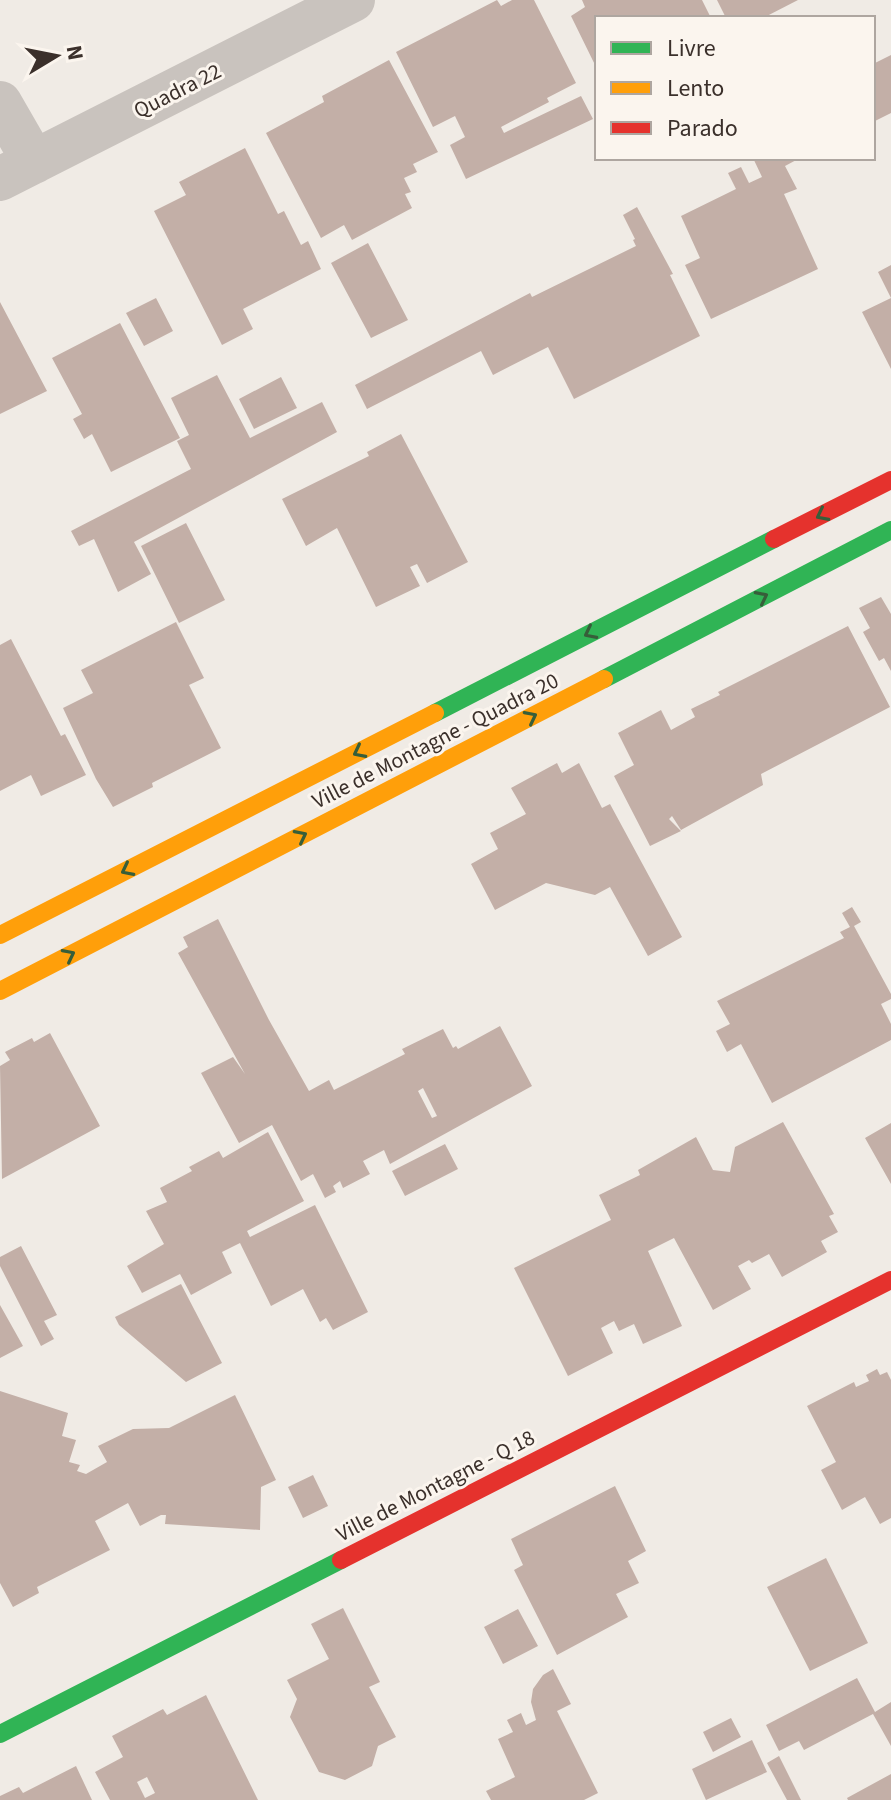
<svg xmlns="http://www.w3.org/2000/svg" width="891" height="1800" viewBox="0 0 891 1800" font-family="'Source Sans 3',sans-serif">
  <style>
    .building { fill: #c3afa7; fill-rule: evenodd }
    .lines { fill: none; stroke-linecap: round; stroke-linejoin: round }
    .street { stroke: #c9c3be; stroke-width: 44 }
    .fast { stroke: #30b455; stroke-width: 18 }
    .slow { stroke: #ff9f0a; stroke-width: 18 }
    .jam { stroke: #e5322d; stroke-width: 18 }
    .oneway { stroke: #375e3a }
    .labels { text-anchor: middle; stroke-width: 6; stroke-linejoin: round; paint-order: stroke }
    .street-label { font-size: 22px; fill: #3b302b; stroke: #fbf5ee }
  </style>
  <rect width="100%" height="100%" fill="#f0ebe5"/>
  <path class="building" d="M497,0L501,6L512,0H534L576,83L547,98L549,102L501,127L504,133L581,96L593,119L466,179L450,145L465,137L455,116L433,127L396,52Z
    M582,0H702L711,18H597V69L571,16L585,7Z
    M717,0H798L763,18H726Z
    M891,55V113L873,122V64Z
    M389,60L438,152L413,164L417,172L404,178L411,192L405,194L412,208L352,240L344,225L321,238L266,133L324,102L322,96Z
    M245,148L278,214L284,211L301,245L308,241L321,269L243,309L253,329L222,345L154,211L186,195L179,182Z
    M753,158H800L785,166L797,189L784,194L818,269L711,319L685,265L700,258L681,216L736,189L728,173L741,167L749,183L762,177Z
    M637,207L673,274L670,275L700,336L574,399L548,347L493,375L481,351L367,409L355,385L530,293L532,297L636,246L633,240L635,239L623,215Z
    M368,243L408,320L371,338L331,263Z
    M891,265V369L862,312L891,298L878,272Z
    M156,298L173,331L144,346L126,313Z
    M0,302L47,391L0,414Z
    M120,323L180,438L111,472L92,434L84,439L73,419L82,414L52,358Z
    M217,375L250,438L322,402L337,432L134,542L151,574L118,592L94,539L79,546L71,531L191,469L177,441L189,435L171,398Z
    M281,377L297,408L254,429L239,399Z
    M401,434L468,562L427,583L417,564L410,567L420,586L376,607L337,528L306,546L282,499L369,456L367,452Z
    M186,523L225,600L179,623L141,546Z
    M881,597L891,614V671L884,658L879,661L863,632L870,628L859,608Z
    M176,622L204,678L189,685L221,748L152,783L153,787L113,807L96,779L63,708L93,693L81,670Z
    M848,626L890,707L761,774L763,785L681,830L672,816L669,819L681,831L650,846L614,776L634,765L618,733L661,710L671,730L695,717L691,709L720,695L718,692Z
    M11,639L61,736L65,734L86,775L41,796L31,775L0,791V645Z
    M557,763L562,773L579,763L602,808L610,804L682,937L648,956L610,887L595,895L546,883L495,910L471,864L498,849L490,833L526,814L511,788Z
    M852,907L861,922L854,926L891,994V999L881,1004L891,1024V1040L772,1103L741,1044L727,1052L716,1031L730,1024L717,1001L844,938L840,932L850,927L842,913Z
    M218,919L269,1020L309,1091L329,1080L334,1090L405,1054L402,1049L443,1029L453,1048L456,1046L458,1049L500,1026L532,1086L390,1164L384,1150L363,1161L370,1174L343,1188L340,1181L333,1186L336,1192L325,1198L313,1174L301,1181L272,1125L239,1143L201,1073L233,1057L245,1074L178,953L188,947L183,937ZM423,1088L437,1116L432,1118L418,1091Z
    M50,1033L100,1126L2,1179L0,1066L10,1060L5,1052L32,1038L34,1042Z
    M783,1122L834,1214L829,1216L838,1232L821,1241L827,1252L782,1277L769,1254L752,1263L749,1260L738,1266L751,1289L713,1310L674,1238L648,1251L682,1326L643,1344L634,1324L619,1331L614,1321L601,1328L613,1353L568,1376L514,1268L611,1220L599,1195L640,1175L638,1170L696,1137L713,1170L730,1172L735,1147Z
    M891,1123V1184L865,1138Z
    M268,1132L304,1201L247,1231L250,1237L315,1205L368,1312L333,1330L326,1318L320,1322L303,1289L271,1306L240,1243L222,1252L232,1273L191,1295L180,1274L142,1293L127,1266L164,1244L146,1211L167,1202L160,1188L192,1171L189,1167L219,1151L223,1158Z
    M445,1144L458,1169L405,1196L392,1171Z
    M21,1246L57,1315L44,1321L54,1339L41,1346L0,1266V1257Z
    M181,1284L222,1363L186,1382L119,1325L115,1317Z
    M0,1305L23,1346L0,1358Z
    M877,1369L880,1375L887,1372L891,1380V1518L880,1524L865,1497L842,1510L821,1470L836,1462L807,1406L854,1382L856,1387L869,1381L866,1375Z
    M0,1391L68,1413L62,1436L76,1440L69,1462L80,1465L77,1471L86,1474L107,1462L98,1446L133,1429L169,1428L235,1395L276,1480L261,1487L260,1530L165,1524L166,1515H161L140,1526L128,1503L95,1521L110,1550L37,1587L39,1593L13,1607L0,1583Z
    M313,1475L328,1506L303,1518L288,1487Z
    M615,1486L646,1551L628,1561L639,1583L616,1594L628,1617L557,1655L514,1570L523,1565L511,1539Z
    M826,1558L868,1643L810,1671L767,1587Z
    M343,1608L380,1682L369,1687L396,1737L378,1746L372,1766L345,1780L319,1772L290,1717L297,1699L287,1680L329,1659L311,1624Z
    M518,1609L538,1646L503,1664L484,1627Z
    M553,1669L571,1704L557,1711L598,1793L584,1800H491L486,1791L515,1777L498,1739L513,1732L507,1720L521,1713L526,1725L536,1720L531,1702L533,1689L543,1675Z
    M857,1678L875,1712L891,1702V1746L873,1714L804,1750L799,1741L779,1751L766,1725Z
    M206,1695L258,1800H110L95,1772L123,1757L112,1736L163,1709L167,1715ZM147,1777L155,1793L145,1798L137,1782Z
    M731,1718L741,1737L713,1752L703,1732Z
    M752,1740L767,1772L706,1800L692,1769Z
    M779,1756L801,1800H787L767,1763Z
    M76,1766L92,1800H0V1796L19,1787L23,1793Z
    M891,1774V1800H848L847,1798Z"/>
  <g class="lines">
    <path class="street" d="M0,103L34,162
      M0,179L353,0"/>
    <path class="fast" d="M604,679L891,530
      M435,713L774,539
      M0,1734L341,1560"/>
    <path class="slow" d="M0,935L435,713
      M0,991L604,679"/>
    <path class="jam" d="M774,539L891,480
      M341,1560L891,1280"/>
  </g>
  <defs><path id="oneway-chevron" d="M-2-3.5L2.5 0L-2 3.5" fill="none" stroke-width="1.6" stroke-linecap="round" stroke-linejoin="round" transform="scale(2)"/></defs>
  <g class="oneway">
    <use href="#oneway-chevron" transform="translate(822 515) rotate(153)"/>
    <use href="#oneway-chevron" transform="translate(762 597) rotate(-27)"/>
    <use href="#oneway-chevron" transform="translate(590 633) rotate(153)"/>
    <use href="#oneway-chevron" transform="translate(531 717) rotate(-27)"/>
    <use href="#oneway-chevron" transform="translate(359 752) rotate(153)"/>
    <use href="#oneway-chevron" transform="translate(301 836) rotate(-27)"/>
    <use href="#oneway-chevron" transform="translate(127 870) rotate(153)"/>
    <use href="#oneway-chevron" transform="translate(69 955) rotate(-27)"/>
  </g>
  <g class="labels">
    <g class="street-label">
      <text transform="translate(177 90) rotate(-27)" y="8">Quadra 22</text>
      <text transform="translate(435 740) rotate(-27)" y="8">Ville de Montagne - Quadra 20</text>
      <text transform="translate(435 1485) rotate(-27)" y="8">Ville de Montagne - Q 18</text>
    </g>
  </g>
  <rect x="595" y="16" width="280" height="144" fill="#fbf5ee" stroke="#aea6a0" stroke-width="2"/>
  <rect x="611" y="42" width="40" height="12" fill="#30b455" stroke="#aea6a0" stroke-width="2"/>
  <text x="667" y="56" font-size="24" fill="#3b302b">Livre</text>
  <rect x="611" y="82" width="40" height="12" fill="#ff9f0a" stroke="#aea6a0" stroke-width="2"/>
  <text x="667" y="96" font-size="24" fill="#3b302b">Lento</text>
  <rect x="611" y="122" width="40" height="12" fill="#e5322d" stroke="#aea6a0" stroke-width="2"/>
  <text x="667" y="136" font-size="24" fill="#3b302b">Parado</text>
  <g transform="translate(56 56) rotate(80)" stroke="#fbf5ee" stroke-width="6" paint-order="stroke">
  <path d="M0-6L14 30L0 20L-14 30Z" fill="#3b302b"/>
  <text y="-12" font-size="22" font-weight="bold" text-anchor="middle" fill="#3b302b">N</text>
  </g>
</svg>
